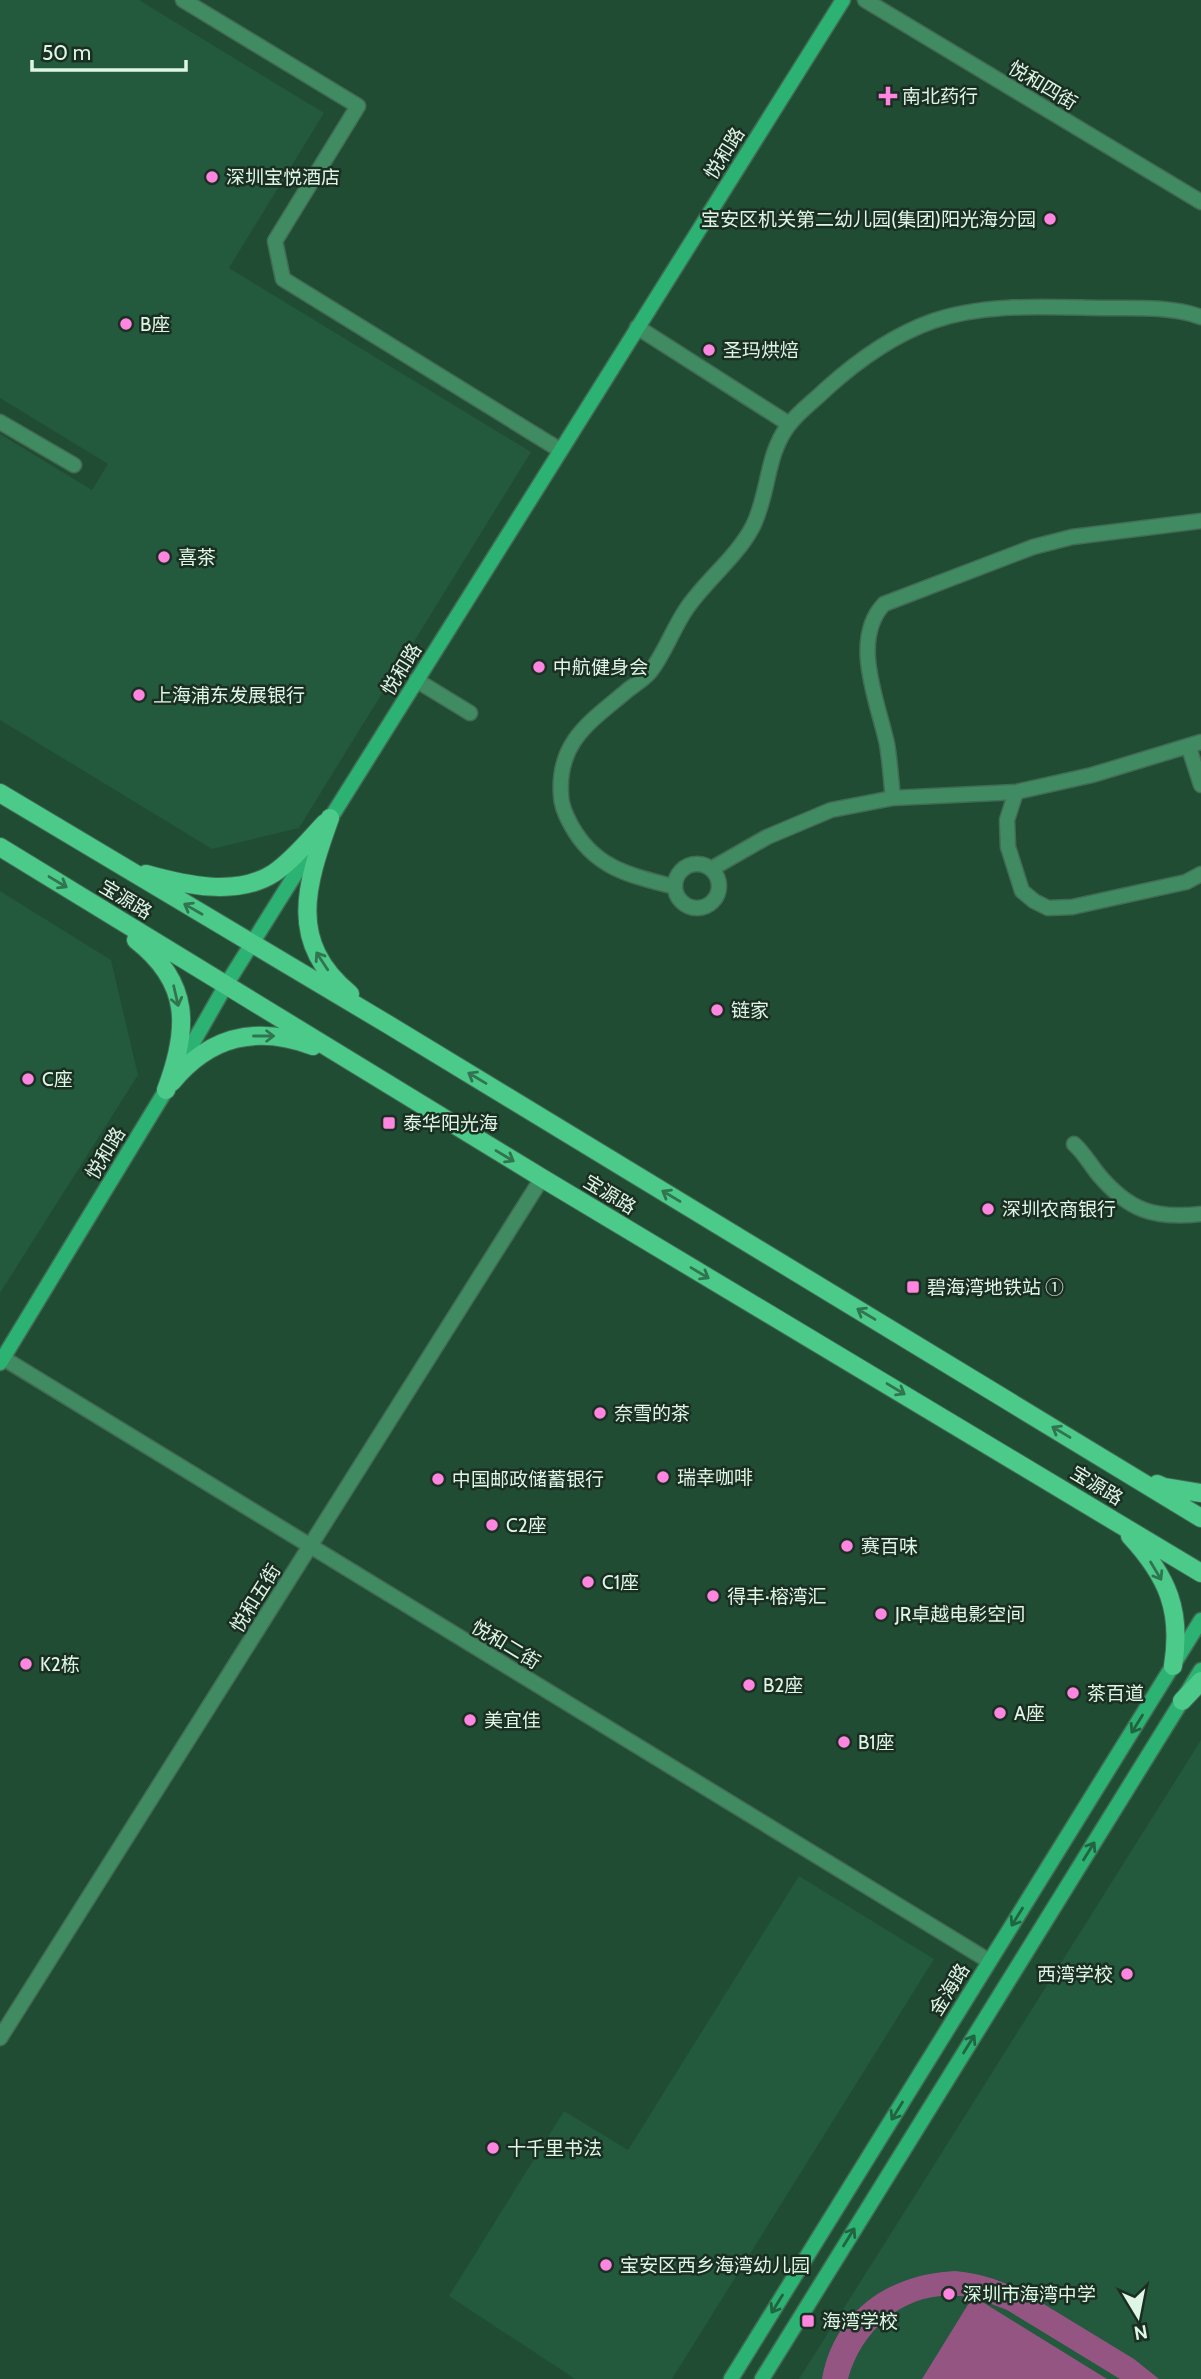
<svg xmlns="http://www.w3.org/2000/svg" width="1201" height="2379" viewBox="0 0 1201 2379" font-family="Cabin,'Noto Sans SC',sans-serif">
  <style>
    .built { fill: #23593c }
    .green { fill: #945583 }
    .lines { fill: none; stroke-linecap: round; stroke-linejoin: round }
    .street-casing { stroke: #426b54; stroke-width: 17 }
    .secondary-casing { stroke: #426b54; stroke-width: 17 }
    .primary-casing { stroke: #426b54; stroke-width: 20 }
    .street { stroke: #418b62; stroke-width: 14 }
    .secondary { stroke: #2cb273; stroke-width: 14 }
    .primary { stroke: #4bca89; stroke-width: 18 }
    .oneway { stroke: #317450 }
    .oneway2 { stroke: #226342 }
    .poi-dot { fill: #fe85e0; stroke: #1b2e22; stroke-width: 2.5 }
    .labels { text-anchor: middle; stroke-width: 5; stroke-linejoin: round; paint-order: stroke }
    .street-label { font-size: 19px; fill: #def6e6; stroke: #1b2e22 }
    .poi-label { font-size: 19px; fill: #def6e6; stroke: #1b2e22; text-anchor: start }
  </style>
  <rect width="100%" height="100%" fill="#204c34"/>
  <path class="built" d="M0,0H139L324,113L229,268L531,452L299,828L212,849L0,720V434L92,490L108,464L0,398Z
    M0,891L111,960L138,1075L0,1293Z
    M1201,1740V2379H799L907,2208Z
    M799,1876L934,1959L672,2379H575L449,2296L564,2111L628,2150Z"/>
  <path class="green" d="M955,2271C978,2273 997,2279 1019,2289L1134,2359L1159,2379H1120L1007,2310L976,2298L1107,2379H922L972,2298C914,2285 863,2324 848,2379H822C834,2311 889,2274 955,2271Z"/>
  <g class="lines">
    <g class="street-casing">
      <path id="street" d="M183,0L358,106L275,241L283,279L560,450
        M865,0L1201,202
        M637,327L789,424
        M0,422L74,465
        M416,680L470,713
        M1189,748L1201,785
        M1016,792L1007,820L1008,847L1022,891L1034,901L1048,908L1072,907L1186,882L1201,874
        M893,798C891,780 890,762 887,744C878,702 850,640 884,604L1033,547L1072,537L1201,521
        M675 886a22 22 0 1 1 44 0a22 22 0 1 1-44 0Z
        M711,869L767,837L831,810L893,798L1016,792L1092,775L1201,742
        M675,887C630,875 595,869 571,825C566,816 561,804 561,795C557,740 593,720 629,689C636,684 644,679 650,672C665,653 673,628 687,608C707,579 737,557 753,526C769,494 766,455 788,426C798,412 814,401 826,389C857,361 893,335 933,321C985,303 1046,307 1101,308C1133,308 1171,306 1201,317
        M1074,1144C1084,1153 1090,1164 1098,1174C1129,1211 1154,1219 1201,1214
        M3,1358L989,1961
        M0,2038L542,1178"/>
    </g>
    <g class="secondary-casing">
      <path id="secondary" d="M0,1363L166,1090L226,985L843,0
        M731,2379L1201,1620
        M762,2379L1201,1670"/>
    </g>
    <g class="primary-casing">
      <path id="primary" d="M0,793L389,1025L1201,1518
        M330,818C306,885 287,942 350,994
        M0,847L542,1178L1201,1573
        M146,874C185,885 237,897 274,873C293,860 309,840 325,823
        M136,940C191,983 189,1029 166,1090
        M172,1082C210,1036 257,1025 313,1046
        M1157,1484L1164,1487L1201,1493
        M1130,1536C1168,1577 1182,1611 1173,1666
        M1182,1701L1201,1681"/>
    </g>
    <use href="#street" class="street"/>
    <use href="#secondary" class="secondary"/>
    <use href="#primary" class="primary"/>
  </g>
  <defs><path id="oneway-shaft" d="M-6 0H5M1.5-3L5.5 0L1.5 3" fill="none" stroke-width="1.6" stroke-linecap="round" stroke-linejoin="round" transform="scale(1.75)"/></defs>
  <g class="oneway">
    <use href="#oneway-shaft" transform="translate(58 882) rotate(31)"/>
    <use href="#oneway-shaft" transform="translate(193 909) rotate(-150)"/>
    <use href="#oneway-shaft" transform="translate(322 961) rotate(-123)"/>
    <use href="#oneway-shaft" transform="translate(176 996) rotate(77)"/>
    <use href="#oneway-shaft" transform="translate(264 1036)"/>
    <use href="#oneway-shaft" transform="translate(477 1078) rotate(-149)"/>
    <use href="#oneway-shaft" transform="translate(505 1156) rotate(31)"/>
    <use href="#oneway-shaft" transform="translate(671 1196) rotate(-149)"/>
    <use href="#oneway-shaft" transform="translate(700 1273) rotate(31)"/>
    <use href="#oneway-shaft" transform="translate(866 1314) rotate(-149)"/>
    <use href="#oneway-shaft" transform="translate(896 1389) rotate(31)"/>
    <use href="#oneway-shaft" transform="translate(1061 1432) rotate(-149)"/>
    <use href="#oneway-shaft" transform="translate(1156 1571) rotate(59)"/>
  </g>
  <g class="oneway2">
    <use href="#oneway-shaft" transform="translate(1137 1724) rotate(122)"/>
    <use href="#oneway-shaft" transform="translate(1089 1851) rotate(-58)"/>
    <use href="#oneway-shaft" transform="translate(1017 1917) rotate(122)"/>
    <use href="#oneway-shaft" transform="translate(969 2044) rotate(-58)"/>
    <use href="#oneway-shaft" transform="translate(897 2111) rotate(122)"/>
    <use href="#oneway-shaft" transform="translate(849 2237) rotate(-58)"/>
    <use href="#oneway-shaft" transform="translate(777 2304) rotate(122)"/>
  </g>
  <g class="poi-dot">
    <path d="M884.5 85.5h7v7h7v7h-7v7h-7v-7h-7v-7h7z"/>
    <circle cx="212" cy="177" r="7"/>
    <circle cx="1050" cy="219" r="7"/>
    <circle cx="126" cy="324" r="7"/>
    <circle cx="709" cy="350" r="7"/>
    <circle cx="164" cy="557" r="7"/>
    <circle cx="539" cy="667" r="7"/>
    <circle cx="139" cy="695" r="7"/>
    <circle cx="717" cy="1010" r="7"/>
    <circle cx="28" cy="1079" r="7"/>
    <rect x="382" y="1116" width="14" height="14" rx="3.5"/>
    <circle cx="988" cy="1209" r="7"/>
    <rect x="906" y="1280" width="14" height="14" rx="3.5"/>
    <circle cx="600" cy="1413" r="7"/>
    <circle cx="663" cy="1477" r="7"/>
    <circle cx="438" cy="1479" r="7"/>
    <circle cx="492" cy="1525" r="7"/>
    <circle cx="847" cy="1546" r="7"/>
    <circle cx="588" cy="1582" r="7"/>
    <circle cx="713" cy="1596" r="7"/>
    <circle cx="881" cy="1614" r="7"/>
    <circle cx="26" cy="1664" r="7"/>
    <circle cx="749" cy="1685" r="7"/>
    <circle cx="1073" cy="1693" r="7"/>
    <circle cx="1000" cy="1713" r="7"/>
    <circle cx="470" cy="1720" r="7"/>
    <circle cx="844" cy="1742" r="7"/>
    <circle cx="1127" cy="1974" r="7"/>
    <circle cx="493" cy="2148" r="7"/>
    <circle cx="606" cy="2265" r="7"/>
    <circle cx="949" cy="2294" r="7"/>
    <rect x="801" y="2314" width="14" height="14" rx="3.5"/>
  </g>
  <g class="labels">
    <g class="street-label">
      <text transform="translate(1043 85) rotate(31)" y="7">悦和四街</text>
      <text transform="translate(724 153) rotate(-58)" y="7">悦和路</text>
      <text transform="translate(401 669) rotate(-58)" y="7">悦和路</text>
      <text transform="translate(126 899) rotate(31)" y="7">宝源路</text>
      <text transform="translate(105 1153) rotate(-59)" y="7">悦和路</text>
      <text transform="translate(610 1194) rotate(31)" y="7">宝源路</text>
      <text transform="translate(1097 1485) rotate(31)" y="7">宝源路</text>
      <text transform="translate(255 1598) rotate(-58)" y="7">悦和五街</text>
      <text transform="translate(506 1644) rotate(31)" y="7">悦和二街</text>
      <text transform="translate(949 1989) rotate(-58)" y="7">金海路</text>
    </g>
    <g class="poi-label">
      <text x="902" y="103">南北药行</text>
      <text x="226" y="184">深圳宝悦酒店</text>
      <text x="1036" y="226" text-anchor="end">宝安区机关第二幼儿园(集团)阳光海分园</text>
      <text x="140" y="331">B座</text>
      <text x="723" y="357">圣玛烘焙</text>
      <text x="178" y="564">喜茶</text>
      <text x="553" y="674">中航健身会</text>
      <text x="153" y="702">上海浦东发展银行</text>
      <text x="731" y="1017">链家</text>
      <text x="42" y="1086">C座</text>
      <text x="403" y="1130">泰华阳光海</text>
      <text x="1002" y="1216">深圳农商银行</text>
      <text x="927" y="1294">碧海湾地铁站 ①</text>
      <text x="614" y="1420">奈雪的茶</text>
      <text x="677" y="1484">瑞幸咖啡</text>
      <text x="452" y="1486">中国邮政储蓄银行</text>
      <text x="506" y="1532">C2座</text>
      <text x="861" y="1553">赛百味</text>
      <text x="602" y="1589">C1座</text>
      <text x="727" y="1603">得丰·榕湾汇</text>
      <text x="895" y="1621">JR卓越电影空间</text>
      <text x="40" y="1671">K2栋</text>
      <text x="763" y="1692">B2座</text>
      <text x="1087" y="1700">茶百道</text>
      <text x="1014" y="1720">A座</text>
      <text x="484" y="1727">美宜佳</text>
      <text x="858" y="1749">B1座</text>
      <text x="1113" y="1981" text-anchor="end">西湾学校</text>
      <text x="507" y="2155">十千里书法</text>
      <text x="620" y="2272">宝安区西乡海湾幼儿园</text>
      <text x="963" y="2301">深圳市海湾中学</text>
      <text x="822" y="2328">海湾学校</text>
    </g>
  </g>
  <g transform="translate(1138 2316) rotate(170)" stroke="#1b2e22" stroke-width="5" paint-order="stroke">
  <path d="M0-5L12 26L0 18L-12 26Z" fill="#def6e6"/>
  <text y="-10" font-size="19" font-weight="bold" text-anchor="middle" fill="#def6e6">N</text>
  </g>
  <path d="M32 60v10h154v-10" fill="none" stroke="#def6e6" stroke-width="3.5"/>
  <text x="42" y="60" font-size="21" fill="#def6e6" stroke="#1b2e22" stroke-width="5" paint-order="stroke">50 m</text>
</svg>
